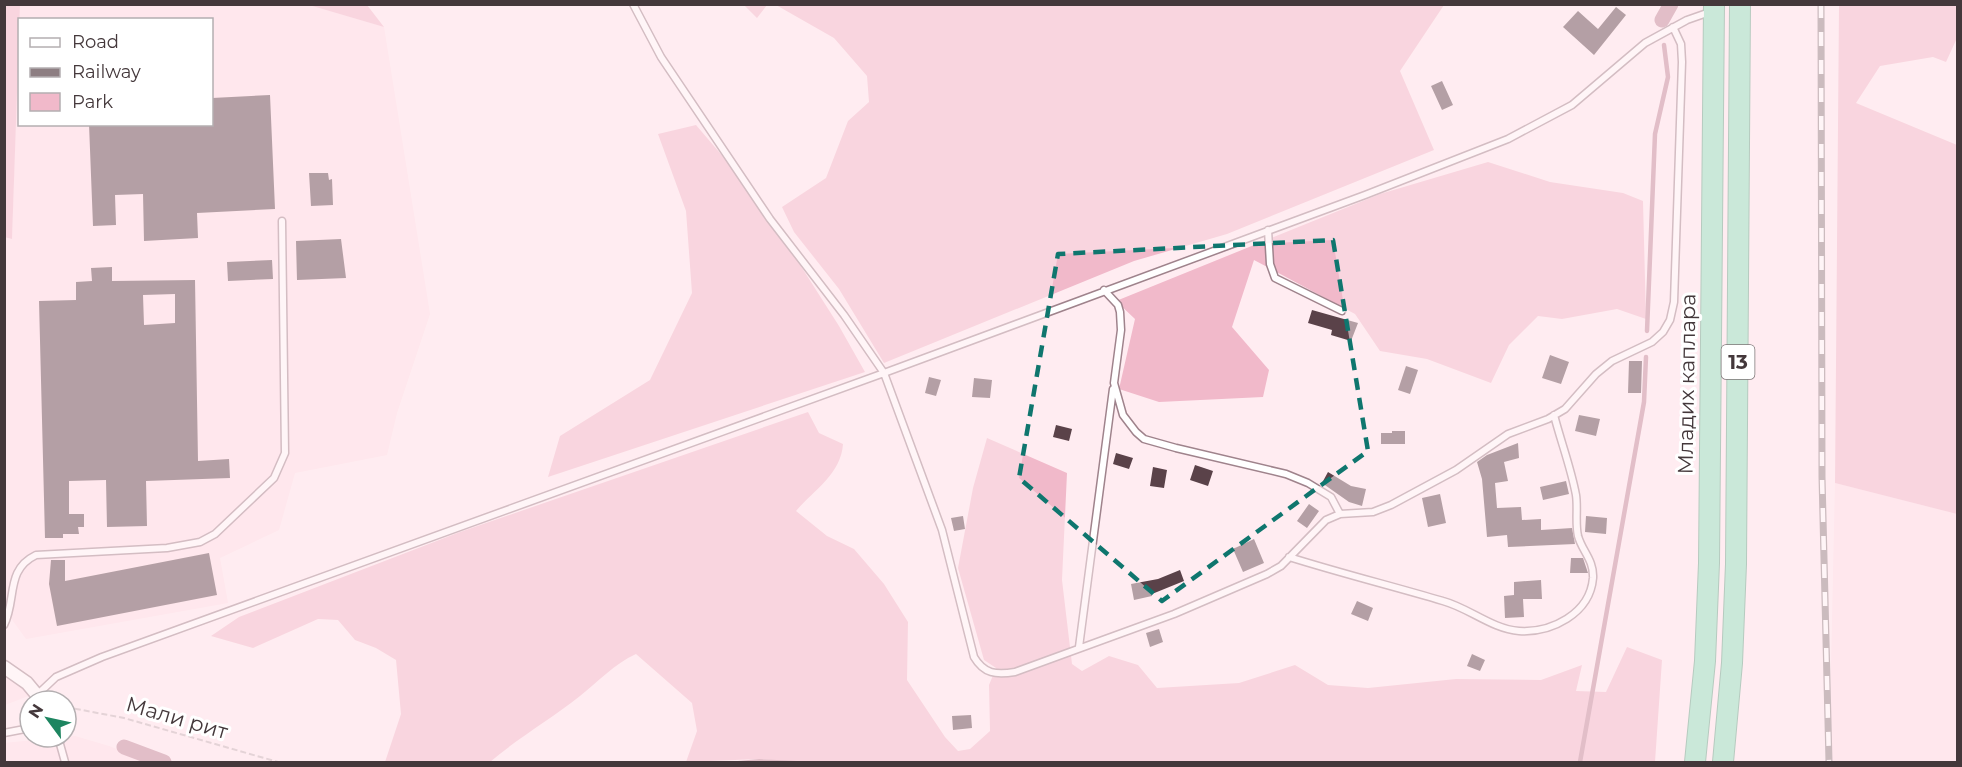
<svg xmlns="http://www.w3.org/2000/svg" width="1962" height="767" viewBox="0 0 1962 767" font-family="Montserrat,sans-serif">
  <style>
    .built { fill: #ffdfe8 }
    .green { fill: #f1b9ca }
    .water { fill: #be8597 }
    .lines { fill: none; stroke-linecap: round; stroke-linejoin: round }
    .stream { stroke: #be8597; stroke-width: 4.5 }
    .canal { stroke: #be8597; stroke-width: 15 }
    .building { fill: #5a4249; fill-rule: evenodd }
    .service-casing { stroke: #9f838c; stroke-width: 9 }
    .minor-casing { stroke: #9f838c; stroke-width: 15 }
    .trunk-casing { stroke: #5ea184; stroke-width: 22 }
    .path { stroke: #c4b3b8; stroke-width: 2; stroke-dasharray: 6 3; stroke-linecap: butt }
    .service { stroke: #fff; stroke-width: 6 }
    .minor { stroke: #fff; stroke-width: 12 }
    .trunk { stroke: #8ae2bc; stroke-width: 20 }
    .rail-casing { stroke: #8d7e82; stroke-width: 7 }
    .rail { stroke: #fff; stroke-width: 4.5; stroke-dasharray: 14; stroke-linecap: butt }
    .marked { fill: none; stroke: #0f766e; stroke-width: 4.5; stroke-dasharray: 12 8; stroke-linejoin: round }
    .labels { text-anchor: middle; stroke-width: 6; stroke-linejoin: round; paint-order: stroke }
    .shield { fill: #fff; stroke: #7c7476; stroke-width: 1.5 }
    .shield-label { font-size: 20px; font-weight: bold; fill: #44383b }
    .street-label { font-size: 21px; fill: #44383b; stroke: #fff }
  </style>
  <rect width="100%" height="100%" fill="#ffecf1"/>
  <path class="built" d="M20,5H309L384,27L430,314L397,413L387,455L295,473L279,530L220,558L228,603L26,639L5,610L4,237L12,239L19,22L20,124H212V20L20,19Z
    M1835,483L1957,514V762H1829Z
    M4,673L32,693L31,695L5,705Z
    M75,736L109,746L149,762H5L4,743Z"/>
  <path class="green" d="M4,5H20L12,239L4,237Z
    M309,5H367L384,27Z
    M744,5H767L757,18Z
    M776,5H1444L1400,71L1434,150L1227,234L1134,261L884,363L839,289L794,232L782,207L826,178L848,121L869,102L867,76L834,38Z
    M1839,5H1957V38L1946,62L1933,57L1880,66L1856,103L1957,145V514L1835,483Z
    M696,125L755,194L839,326L865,372L548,477L560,436L650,380L692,293L686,211L658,134Z
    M1488,162L1550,182L1623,193L1643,201L1646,319L1617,309L1562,319L1538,316L1509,345L1491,383L1427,359L1380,351L1355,314L1254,260L1232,327L1269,370L1263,397L1159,402L1119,389L1135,319L1116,301L1380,194Z
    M808,412L819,433L843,444C841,474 814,490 796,511L827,536L854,549L884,584L908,622L907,680L945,737L958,751L970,749L990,731L989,685L996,668L984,660L958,568L973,488L987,438L1067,473L1062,580L1072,664L1082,671L1109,656L1138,665L1157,688L1239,683L1295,665L1328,685L1368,688L1456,679L1541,680L1582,665L1576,691L1606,692L1627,647L1662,660L1655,762H799L759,759L686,762L697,731L692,703L636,654C614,664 599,681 580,696C551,719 518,738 490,762H385L401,714L396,660L376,648L355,640L338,620L318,619L253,648L211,636L239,617L460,532Z"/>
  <path class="water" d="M759,759L797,761L799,762H727Z"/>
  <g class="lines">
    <path class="stream" d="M1647,331L1655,134L1668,77L1664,45
      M1580,762L1644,402L1646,357"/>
    <path class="canal" d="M1662,20L1671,4
      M124,747L164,762"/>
  </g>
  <path class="building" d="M1616,7L1626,15L1594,55L1563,27L1578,11L1598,29Z
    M1442,81L1453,105L1442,110L1431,86Z
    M270,95L275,209L197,213L198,238L144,241L143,194L115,195L116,225L93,226L89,124H212V98Z
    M309,173H328L329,180L332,179L333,205L311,206Z
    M341,239L346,278L297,280L296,241Z
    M272,260L273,279L228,281L227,262Z
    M112,267V281L195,280L198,461L229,459L230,478L146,481L147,526L107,527L106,480L69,481V514H84V527H78L79,534H63V538H45L39,301L76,300V282L92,281L91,268ZM175,294V323L144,325L143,295Z
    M1312,310L1358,323L1351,341L1331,335L1332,330L1308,323Z
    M1550,355L1569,362L1561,384L1542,378Z
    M1629,361H1642L1641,393H1628Z
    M1406,366L1418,370L1410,394L1398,390Z
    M929,377L941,380L936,396L925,393Z
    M974,378L992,380L990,398L972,397Z
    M1579,415L1600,419L1596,436L1575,431Z
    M1056,425L1072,429L1069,441L1053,437Z
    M1392,431H1405V444H1381V433H1392Z
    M1518,443L1519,458L1504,462L1508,481L1495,483L1497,508L1521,507L1522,520L1541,519V530L1572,528L1575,544L1508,547L1507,535L1487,537L1482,479L1477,462L1487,455Z
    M1116,453L1133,458L1129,469L1113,464Z
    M1195,465L1213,471L1208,486L1190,480Z
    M1153,467L1167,470L1164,488L1150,486Z
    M1328,472L1351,486L1366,489L1362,506L1349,502L1322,483Z
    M1566,481L1569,494L1543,500L1540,487Z
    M1440,494L1446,523L1428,527L1422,498Z
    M1309,504L1319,511L1307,528L1297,521Z
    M963,516L965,529L954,531L951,518Z
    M1586,516L1607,518L1606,534L1585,532Z
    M1254,539L1264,563L1243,572L1233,549Z
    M209,553L217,595L57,626L49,584L51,560H65V581Z
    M1571,558H1583L1588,573H1570Z
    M1180,570L1184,581L1152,594V596L1134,600L1131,584L1158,579Z
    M1541,580L1542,599H1523L1524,617L1505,618L1504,596L1514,595V582Z
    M1357,601L1373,608L1368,621L1351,614Z
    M1159,629L1163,642L1150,647L1146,633Z
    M1472,654L1485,660L1480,671L1467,666Z
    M971,715L972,728L953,730L952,716Z"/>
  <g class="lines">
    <g class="service-casing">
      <path id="service" d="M633,4L661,57L770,219L844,315L884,373L1365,195L1508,139L1572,105L1645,43L1687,20L1707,13
        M1268,230L1270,264L1275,278L1342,311
        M1104,290L1118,305L1120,312L1121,330L1114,383L1123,415L1136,432L1144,439L1176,448L1286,474L1308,483L1331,497L1340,514
        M1289,557C1340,573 1392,586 1443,601C1469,608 1492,629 1519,631C1551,633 1590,614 1593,578C1594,560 1582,551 1578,536C1575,523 1578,508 1576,495C1571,468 1561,442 1554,415
        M4,625C17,599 5,570 36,555L167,548L200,542L215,534L274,478L285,453L282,221
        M1079,647L1113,389
        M38,694L56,677L102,657L884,373L942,530L974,657C984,674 996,675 1015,672L1174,614L1267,574L1281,566L1326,520L1340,514L1373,512L1391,505L1456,470L1508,434L1548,419L1565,409L1596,374L1612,361L1652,342L1663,332L1670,320L1674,302L1682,62L1681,44L1673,27
        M4,733L30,728
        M58,737L65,762"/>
    </g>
    <g class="minor-casing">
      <path id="minor" d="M4,667L27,683L42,701"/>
    </g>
    <g class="trunk-casing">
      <path id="trunk" d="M1695,762L1705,661L1709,563L1714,4
        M1723,762L1732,663L1736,564L1740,4"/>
    </g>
    <path class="path" d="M66,707L124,718L278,762"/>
    <use href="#service" class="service"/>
    <use href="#minor" class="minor"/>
    <use href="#trunk" class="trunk"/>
    <g class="rail-casing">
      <path id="rail" d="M1821,4L1822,477L1829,762"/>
    </g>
    <use href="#rail" class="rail"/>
  </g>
  <path d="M0 0H1962V767H0ZM1333,240L1368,451L1162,601L1019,478L1058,254Z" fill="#ffecf1" fill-opacity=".55" fill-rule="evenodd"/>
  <path class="marked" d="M1333,240L1368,451L1162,601L1019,478L1058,254Z"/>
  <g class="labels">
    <rect class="shield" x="1721.5" y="345" width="33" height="34" rx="4.5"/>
    <g class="shield-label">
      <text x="1738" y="369">13</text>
    </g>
    <g class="street-label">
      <text transform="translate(1687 384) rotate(-89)" y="7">Младих каплара</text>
      <text transform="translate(177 718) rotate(16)" y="7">Мали рит</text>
    </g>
  </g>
  <rect width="1962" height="767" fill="none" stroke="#44383b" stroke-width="12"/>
  <rect x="18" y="18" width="195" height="108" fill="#ffffff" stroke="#b4afb1" stroke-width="1.5"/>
  <rect x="30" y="38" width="30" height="9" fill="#ffffff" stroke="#b4afb1" stroke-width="1.5"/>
  <text x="72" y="48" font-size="18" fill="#44383b">Road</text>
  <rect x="30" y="68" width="30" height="9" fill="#8d7e82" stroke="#b4afb1" stroke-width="1.5"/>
  <text x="72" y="78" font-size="18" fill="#44383b">Railway</text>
  <rect x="30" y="93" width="30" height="18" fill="#f1b9ca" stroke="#b4afb1" stroke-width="1.5"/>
  <text x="72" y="108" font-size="18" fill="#44383b">Park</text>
  <g transform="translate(48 719) rotate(303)"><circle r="28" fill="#ffffff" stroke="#b4afb1" stroke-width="1.5"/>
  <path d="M0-4.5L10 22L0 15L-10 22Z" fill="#1d8560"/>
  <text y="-9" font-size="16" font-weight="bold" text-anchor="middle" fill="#44383b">N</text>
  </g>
</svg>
